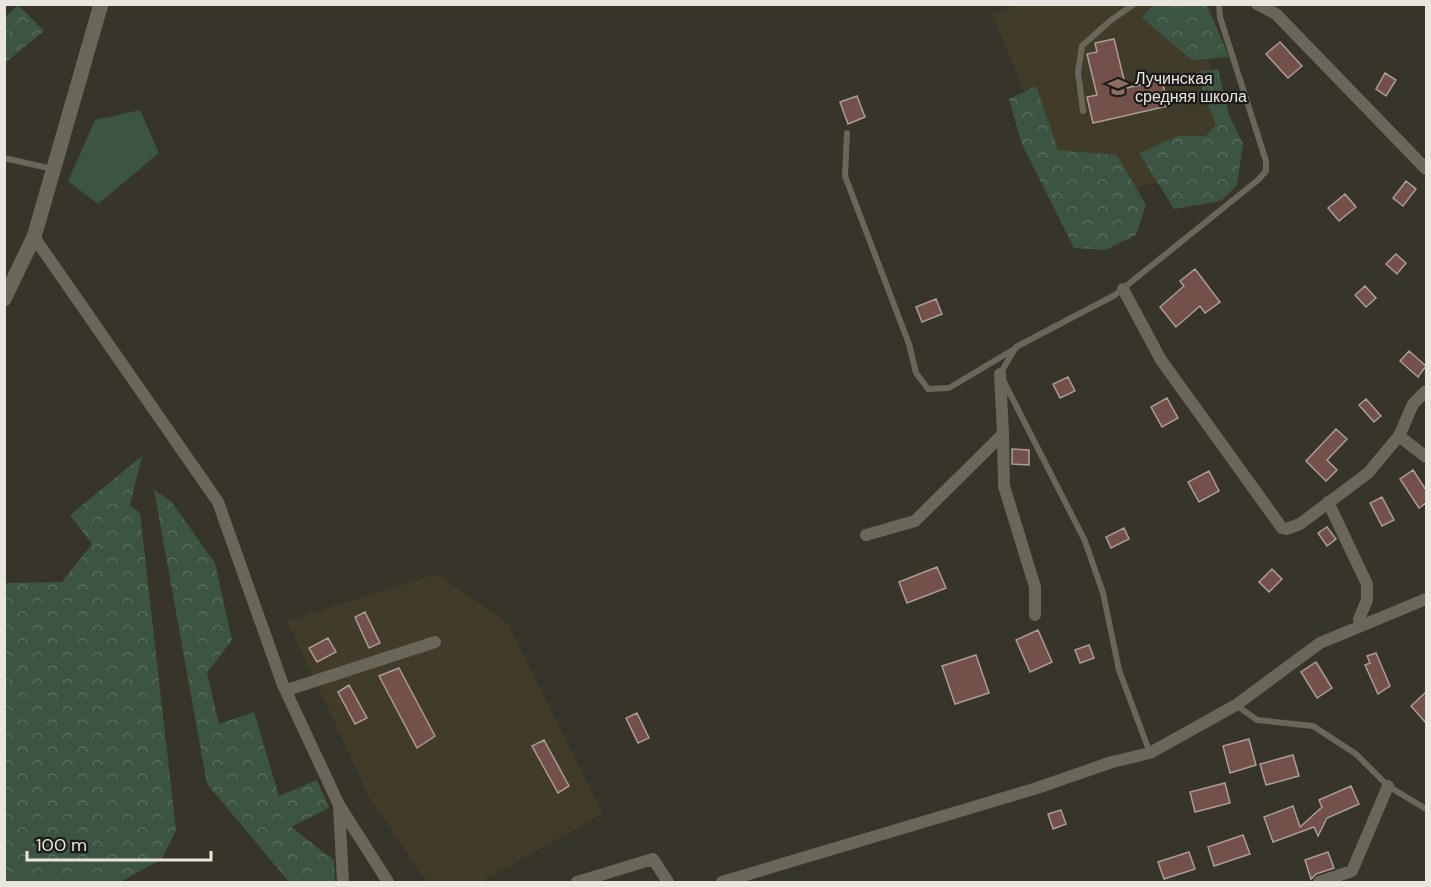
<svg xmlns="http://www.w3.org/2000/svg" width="1431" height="887" viewBox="0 0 1431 887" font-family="'DM Sans',sans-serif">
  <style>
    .built { fill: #413b2a }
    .green { fill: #3c5442 }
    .forest { fill: url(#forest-crowns) }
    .building { fill: #735049; stroke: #ab9c99; stroke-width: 1.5 }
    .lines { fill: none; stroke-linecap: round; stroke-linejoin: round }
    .service { stroke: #6a665a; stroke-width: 6 }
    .minor { stroke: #6a665a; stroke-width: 12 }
    .tertiary { stroke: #6a665a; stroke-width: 15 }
    .labels { text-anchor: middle; stroke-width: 4.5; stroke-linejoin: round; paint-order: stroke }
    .poi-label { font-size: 16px; fill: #e9e6e0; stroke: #1d1b17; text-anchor: start }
  </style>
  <defs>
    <pattern id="forest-crowns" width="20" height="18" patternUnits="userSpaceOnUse" patternTransform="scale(1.5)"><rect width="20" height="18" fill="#3c5442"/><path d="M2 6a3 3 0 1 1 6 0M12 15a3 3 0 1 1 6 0" fill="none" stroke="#586d5d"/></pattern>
  </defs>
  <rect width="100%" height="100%" fill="#373429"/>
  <path class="built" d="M1018,4L1194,5L1234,159L1072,208L992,14Z
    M436,574L507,622L603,814L481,882H427L369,797L287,621Z"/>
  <path class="green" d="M140,110L159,153L98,204L68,181L95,120Z"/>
  <path class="forest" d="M18,5L44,31L5,63V16H6Z
    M1154,5H1207L1229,57L1192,60L1142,18Z
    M1218,69L1229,115L1243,144L1237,185L1221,201L1174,209L1139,153L1178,136H1206L1216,125L1196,72Z
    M1036,86L1058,150L1117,155L1146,205L1136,235L1105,250L1074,248L1021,142L1009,99Z
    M142,456L130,505L140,513L176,830L162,859L120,882H5V583L62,582L92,544L70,515Z
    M154,490L171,501L215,563L232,640L207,673L219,724L254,712L279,796L317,780L329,808L291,827L334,860L335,882H289L207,784Z"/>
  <path class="building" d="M1114,39L1126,88L1162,80L1168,106L1093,123L1087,97L1097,95L1087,54L1097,52L1095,43Z
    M1280,42L1302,66L1288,78L1266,54Z
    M1385,73L1396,80L1386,96L1376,89Z
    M857,96L865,117L848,124L840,102Z
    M1406,181L1416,189L1403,206L1393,198Z
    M1345,194L1356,207L1339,221L1328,208Z
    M1396,254L1406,263L1397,274L1386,264Z
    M1195,269L1220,302L1205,313L1200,306L1176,327L1160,307L1184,286L1180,281Z
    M1365,286L1376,298L1366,307L1355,295Z
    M936,299L942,314L922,322L916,307Z
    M1409,351L1426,366L1418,377L1400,361Z
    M1068,377L1075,391L1060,398L1053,384Z
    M1167,398L1178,418L1162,427L1151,407Z
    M1366,399L1381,416L1374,422L1359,405Z
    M1336,429L1347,439L1327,460L1337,470L1326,481L1306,461Z
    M1012,449L1029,450V465L1012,464Z
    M1413,470L1426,490V503L1419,508L1400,479Z
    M1209,471L1219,491L1199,502L1188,482Z
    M1382,497L1394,520L1382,526L1370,503Z
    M1327,527L1336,539L1327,546L1318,533Z
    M1124,528L1129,539L1111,548L1106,537Z
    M937,567L946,588L907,603L899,582Z
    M1272,569L1282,579L1269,592L1259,582Z
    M365,612L380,643L369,648L355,617Z
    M1038,630L1052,662L1030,672L1016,640Z
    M328,638L336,652L317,662L309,648Z
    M1089,645L1094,658L1080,663L1075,650Z
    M1376,653L1390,686L1378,694L1365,665L1370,663L1367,656Z
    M976,655L989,693L955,704L942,666Z
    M1316,662L1332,688L1317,698L1301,672Z
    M399,668L435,736L417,748L379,676Z
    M349,685L367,718L355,724L338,692Z
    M1426,692V723L1411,706Z
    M637,713L649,738L638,743L626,718Z
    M1249,739L1256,765L1230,773L1223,746Z
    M544,740L569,786L558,793L532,746Z
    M1293,755L1299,776L1266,785L1260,764Z
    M1225,783L1230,803L1195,812L1190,792Z
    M1351,786L1359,804L1327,818L1318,836L1314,827L1273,842L1264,817L1293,806L1300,827L1322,807L1319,800Z
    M1061,810L1066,824L1053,829L1048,814Z
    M1243,835L1250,854L1214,866L1208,847Z
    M1189,852L1195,869L1164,879L1158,862Z
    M1328,852L1334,868L1316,874L1311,879L1305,860Z"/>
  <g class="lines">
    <path class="service" d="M1083,111L1078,72L1082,46L1110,21L1134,4
      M847,133L845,176L909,344L916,373L928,389L949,388L1016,348
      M4,158L53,169
      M1236,705L1257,720L1313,726L1356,754L1388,786L1426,809
      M1150,753L1119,670L1103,593L1085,541L1000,374L1016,347L1115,295L1258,180L1266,171V161L1220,17L1219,4"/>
    <path class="minor" d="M1257,4L1276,14L1426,169
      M34,237L218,502L283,685L339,805L388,882
      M1123,289L1161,360L1282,528L1286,529L1300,524L1368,473L1399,436L1413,404L1426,391
      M1003,434L1004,486L1035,587V615
      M1399,436L1426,457
      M1328,502L1367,584V600L1359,619L1361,626
      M866,535L915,521L1003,434L1000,374
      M287,690L435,642
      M339,806L343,882
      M577,882L653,859L668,882
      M722,882L1037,788L1112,762L1150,753L1236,705L1320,643L1426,599
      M1319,882L1352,871L1388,786"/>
    <path class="tertiary" d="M4,299L34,237L101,4"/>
  </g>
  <defs>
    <g id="school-bare" transform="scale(1.62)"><path d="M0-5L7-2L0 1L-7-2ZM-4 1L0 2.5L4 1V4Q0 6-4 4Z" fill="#8d6e63" stroke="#1d1b17" stroke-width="2.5" paint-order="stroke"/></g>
  </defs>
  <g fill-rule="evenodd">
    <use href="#school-bare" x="1118" y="87"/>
  </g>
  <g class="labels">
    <g class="poi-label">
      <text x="1135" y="84">Лучинская<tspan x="1135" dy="18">средняя школа</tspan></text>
    </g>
  </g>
  <rect width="1431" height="887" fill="none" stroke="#e9e6e0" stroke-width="12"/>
  <path d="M27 851v9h184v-9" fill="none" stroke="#e9e6e0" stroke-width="3"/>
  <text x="36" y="851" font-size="18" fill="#e9e6e0" stroke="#1d1b17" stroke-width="4.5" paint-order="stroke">100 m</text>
</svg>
